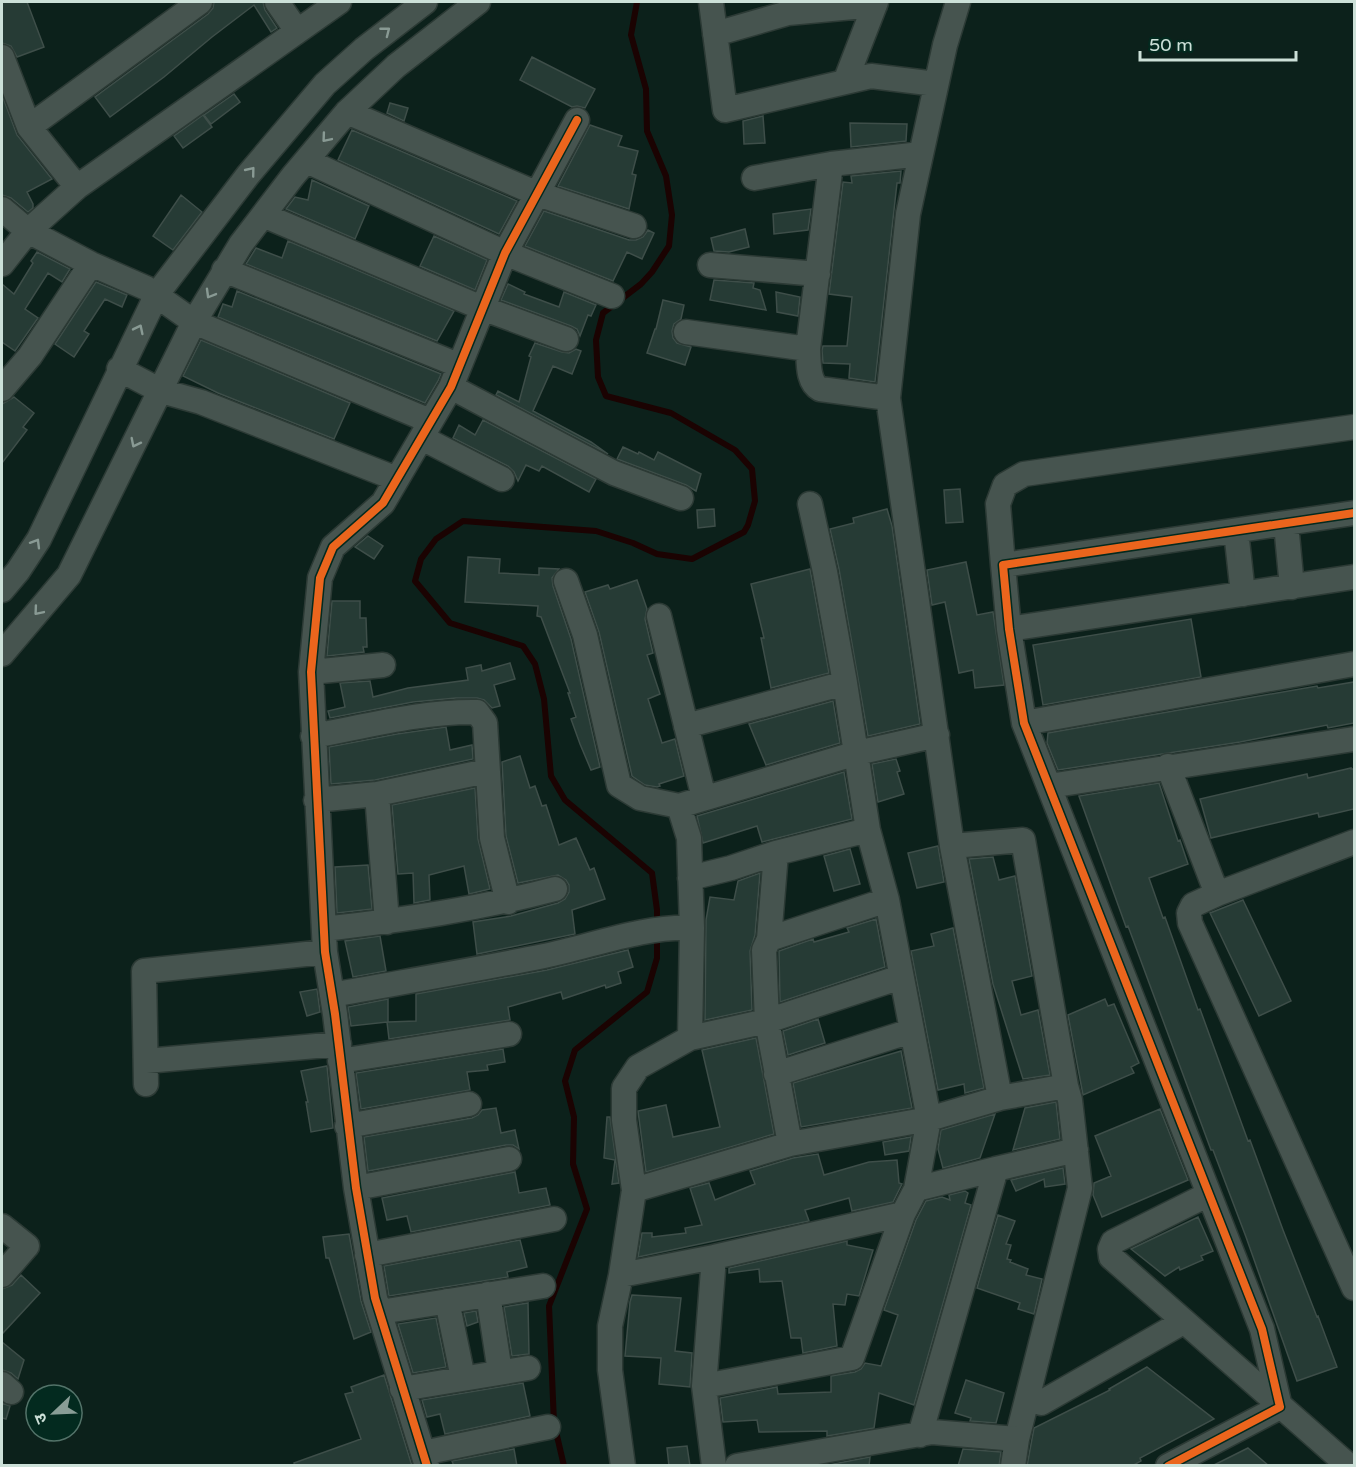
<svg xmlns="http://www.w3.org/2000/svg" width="1356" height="1467" viewBox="0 0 1356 1467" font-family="'Varela Round','Noto Sans Devanagari',sans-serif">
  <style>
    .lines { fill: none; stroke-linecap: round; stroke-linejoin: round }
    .stream { stroke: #1b0302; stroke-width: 6 }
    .building { fill: #263b35; stroke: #3e4e49; stroke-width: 1.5 }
    .minor-casing { stroke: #2c3a35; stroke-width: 27 }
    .minor { stroke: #46544f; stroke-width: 24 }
    .cycleway-casing { stroke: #032a1f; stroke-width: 11 }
    .cycleway { stroke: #eb651d; stroke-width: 8 }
    .oneway { stroke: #899a94 }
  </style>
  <rect width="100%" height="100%" fill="#0c211b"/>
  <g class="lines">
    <path class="stream" d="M637,2L631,35L646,89L647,131L666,176L672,215L669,246L652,272L641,284L603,313L596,340L598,377L606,396L671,413L735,450L752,469L755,501L748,525L744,532L692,559L657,554L633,543L596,531L463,521L436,539L421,559L415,581L450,623L523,646L535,664L544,699L551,776L565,800L652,873L657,910V926
      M564,1466L554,1423L549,1306L587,1209L573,1164L574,1117L565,1081L575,1050L647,992L657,958V936"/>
  </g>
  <path class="building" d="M2,2H27L44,47L17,57L11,46L2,43Z
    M214,2H263L265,10L277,28L271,32L254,5L212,37L164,77L110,117L95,97L208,14L213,8Z
    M532,57L595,89L585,108L577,106L572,107L520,80Z
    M234,94L240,102L211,124L204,115Z
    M2,95L17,135L52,179L27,192L33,204V208L28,212L11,198L2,195Z
    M390,103L408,108L404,121L387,113Z
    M203,115L212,127L183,148L174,136Z
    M763,116L765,143L744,144L743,121Z
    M850,123L907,124L906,141L851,147Z
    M590,125L622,136L618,146L638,151L632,174L636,175L629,209L558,186Z
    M352,130L517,201L499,234L338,160Z
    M901,171L900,183H897L875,382L849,378L850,364L823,363L822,350L823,346H847L852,297L829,294L843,182L852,183L851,176Z
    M312,180L369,206L355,239L286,209L295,197L308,200Z
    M181,195L202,212L173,250L153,236Z
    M811,209L808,230L774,234L773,214Z
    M544,211L629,240H636L643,237L648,230L654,233L642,259L627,252L613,281L525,246Z
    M745,229L749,247L729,252L714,251L711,238Z
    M434,236L487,260L475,290L420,266Z
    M288,241L454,311L437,341L246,264L256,248L282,258Z
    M37,252L70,269L62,282L48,273L25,309L38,318L15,351L2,342V284L14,294L33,263L31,261Z
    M714,280L754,283L753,288L760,290L766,310L710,300Z
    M96,282L127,295L122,307L105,299L84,331L89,334L74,357L55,344Z
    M508,284L525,292L524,294L559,307L564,292L596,305L591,316L588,315L580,336L577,329L571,326L501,300Z
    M237,291L441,374L438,381L425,403L218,317L223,304L232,307Z
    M776,292L800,297L798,316L777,312Z
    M663,300L684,305L681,319L674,324L672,331L673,338L677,343L691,347L685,365L647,353L655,329H656Z
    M201,340L350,403L334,439L218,393L183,376Z
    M535,343L562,352L569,353L576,349L581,351L572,374L553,366L533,411L591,442L608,454L496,395L498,391L519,402L531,357L529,356Z
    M14,397L34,413L23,427L27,430L2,463V404Z
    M483,420L596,479L589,492L542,466L539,471L526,465L518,481L514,472L508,466L453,438L459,425L475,435Z
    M623,447L638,454L639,452L654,460L658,452L701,474L696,491L686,485L617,459Z
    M960,489L963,522L946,523L944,490Z
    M714,509L715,526L698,528L697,510Z
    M887,509L892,526L920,724L868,736L839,569L830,529L854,523L853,518Z
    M368,536L383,546L374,559L355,547Z
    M468,557L500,559L499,573L539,575V568L559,569L552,578L553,586L571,639L600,767L591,770L580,744L571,719L576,717L568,693H570L541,617L537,616L538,606L465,602Z
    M966,562L977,615L993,612L1004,685L975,688L973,670L959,673L945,602L932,605L927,570Z
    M810,569L829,673L771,688L761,638H764L751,584Z
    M637,580L647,609L645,619L653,653L647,655L660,694L648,699L662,743L675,739L684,776L659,784L660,786L657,787L645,785L632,776L599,632L585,592L608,585L610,589Z
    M332,601H360V618H366L367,647H363L364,652L327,656Z
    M1191,619L1201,677L1043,705L1033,645Z
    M510,663L515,679L494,685L500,706L492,708L484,700L477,698H456L413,702L330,718L328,711L345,707L340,683L370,681L373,697L408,688L468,680L466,668L481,665L482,671Z
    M1354,682V723L1328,728L1327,725L1240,742L1058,770L1047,743L1048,733L1317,686L1318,688Z
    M833,701L840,743L766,765L749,724Z
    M446,727L450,750L472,745L473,759L375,780L331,784L329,747L397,734Z
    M520,756L530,788L535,786L542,806L546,805L559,845L576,838L590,870L594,868L605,899L572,910L575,934L477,954L473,922L511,916L558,903L565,899L569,892V885L566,880L558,875L518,883L506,836L502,762Z
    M896,759L900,771L897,772L904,794L878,802L872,764Z
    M1351,768V769H1354V809L1319,817L1318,813L1211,838L1200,799L1307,774L1308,778Z
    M844,772L852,819L762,842L757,826L703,843L697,816Z
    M1159,783L1178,841L1180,840L1188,864L1149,878L1163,918L1165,917L1198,1010L1200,1009L1248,1141L1250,1140L1283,1230L1317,1317L1318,1316L1337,1367L1297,1381L1246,1237L1213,1150H1211L1128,926L1126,927L1079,796Z
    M475,788L478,839L490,889L469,894L464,866L429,875L430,900L414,903L413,873L398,874L392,805Z
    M938,846L944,882L917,888L908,853Z
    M850,849L860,884L834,891L824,856Z
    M993,857L999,880L1015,876L1032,976L1012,981L1021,1015L1038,1010L1050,1075L1023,1079L993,984L969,859Z
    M368,865L372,909L337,913L335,867Z
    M760,873L755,935L750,951L752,1010L705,1020L706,920L710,897L734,900L738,881Z
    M1243,900L1291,1001L1259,1016L1210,913Z
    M876,919L885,967L780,1002L779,951L813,939L814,942L849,932L847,928Z
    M953,928L984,1088L965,1093L964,1084L938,1090L911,951L934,946L931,934Z
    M380,936L386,971L353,977L345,941Z
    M628,950L633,967L618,972L621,983L606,988L605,985L563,999L561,992L508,1007L510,1020L389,1039L387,1022L351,1026L348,1007L388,999V1022L416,1021V994L547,970Z
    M317,989L320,1012L307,1016L300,992Z
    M1105,999L1108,1006L1114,1004L1139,1063L1131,1067L1134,1073L1083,1095L1068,1015Z
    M818,1019L825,1043L788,1055L783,1031Z
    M756,1038L774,1134L646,1172L638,1111L666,1105L673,1137L720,1127L702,1050Z
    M503,1049L505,1062L487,1065L488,1070L467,1072L470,1090L361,1109L356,1073Z
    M901,1051L912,1108L801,1127L793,1083Z
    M327,1066L333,1128L311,1132L306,1102H308L301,1071Z
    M1056,1102L1060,1139L1013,1150L1025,1108Z
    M496,1108L501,1133L515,1130L519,1149L513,1145H506L368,1171L364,1137L472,1118L478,1115L482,1110Z
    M1160,1109L1188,1180L1102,1217L1093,1195L1094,1183L1111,1176L1095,1136Z
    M995,1114L980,1158L943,1168L938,1149L941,1130Z
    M607,1117H610L619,1183L612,1184L615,1160L604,1158Z
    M911,1137L909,1151L885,1155L883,1142Z
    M818,1154L824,1175L869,1162L897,1160L899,1183L902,1184L893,1202L852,1211L849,1198L805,1210L809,1221L638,1257L642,1233H652V1237L686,1233L685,1228L702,1225L690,1188L709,1183L715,1200L755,1184L750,1171L793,1158Z
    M1063,1168L1065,1184L1045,1187L1044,1179L1016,1191L1011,1180Z
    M515,1172L519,1193L546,1188L550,1205L411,1232L407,1216L387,1220L382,1198Z
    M965,1191L968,1193L965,1203L971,1205L914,1405L879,1393L874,1428L827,1436V1431L759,1432L757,1420L723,1422L720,1398L777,1387L778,1394L831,1392V1376L855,1372L861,1369L865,1363L881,1366L898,1315L884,1310L916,1220L926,1201L942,1197L950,1200L949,1195Z
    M998,1215L1015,1221L1006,1244L1011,1245L1007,1259L1011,1260L1010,1262L1028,1269L1026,1275L1042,1279L1034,1314L1018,1309L1020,1303L977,1288Z
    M1198,1217L1213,1251L1201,1256L1203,1260L1180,1270L1179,1267L1165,1276L1131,1249Z
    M349,1234L361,1301L371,1332L354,1339L329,1258H326L323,1237Z
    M520,1240L527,1267L507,1272L508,1277L389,1296L384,1266Z
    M847,1241V1245L873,1250L859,1296L847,1294L845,1305L833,1304L837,1346L803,1353L801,1338H791L782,1281L760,1282L759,1269L729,1273V1268Z
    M21,1275L40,1293L2,1334V1289L12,1285Z
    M632,1295L681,1298L675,1351L692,1353L690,1387L659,1384L661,1358L625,1356L630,1302Z
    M528,1303L529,1354L512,1356L504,1307Z
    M476,1311L478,1322L467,1326L464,1313Z
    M436,1318L446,1367L413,1373L398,1324Z
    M2,1342L24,1360L18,1379L11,1373L2,1370Z
    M1147,1367L1214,1419L1140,1458L1141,1461L1132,1466H1027L1034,1428L1110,1390L1109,1389Z
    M384,1375L412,1466H295L294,1463L361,1439L345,1394L353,1392L351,1387Z
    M966,1380L1004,1393L996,1423L970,1421L971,1418L955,1413Z
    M523,1383L530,1416L445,1434L440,1414L427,1417L422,1400Z
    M2,1403L10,1406L6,1419L2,1418Z
    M687,1446L690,1466H669L667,1448Z
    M1248,1448L1269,1466H1212Z
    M514,1449L517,1466H454L452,1461Z
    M963,1449L1001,1452L999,1466H958Z
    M870,1457L869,1466H828V1465Z"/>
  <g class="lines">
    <g class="minor-casing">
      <path id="minor" d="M277,2L297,31
        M711,2L725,110L871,76L936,84
        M958,2L945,45L908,214L888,398L952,846L1000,1098
        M715,34L788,13L875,5
        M2,57L29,127L77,187
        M845,82L876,2
        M347,112L538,194L634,226
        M29,127L200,2
        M307,161L505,253L612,296
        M754,178L831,164L921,154
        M2,209L28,231L91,264L146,288L194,322L430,421
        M263,215L482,308L566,339
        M2,264L28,231L77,187L339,2
        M710,265L818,274
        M224,270L458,365
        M686,332L808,349L831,164
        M808,349C809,362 807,382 820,389L888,398
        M119,369L161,391L201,402L397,479
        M451,387L614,473L681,498
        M2,389L30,356L91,264
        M422,438L502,479
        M1286,524L1292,587
        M1236,531L1243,594
        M1003,565L998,504L1005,485L1024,474L1354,427
        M566,581L585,635L619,785L640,798L679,806L689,838L692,928L690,1038L638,1067L624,1088V1120L634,1190L621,1275L610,1326V1370L623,1466
        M2,590L18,571L39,539L157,294L248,175L325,84L364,49L425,2
        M659,616L704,798
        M1009,629L1354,577
        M2,654L69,575L194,322L241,244L293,176L347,112L396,66L478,2
        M311,672L383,665
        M1024,723L1354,664
        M686,726L845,683
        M313,736C367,726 423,711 477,712L485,723L492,838L508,902
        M1168,766L1217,894
        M1049,786L1354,739
        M377,794L387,922
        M316,800L377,794L487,771
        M679,806L857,753L937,735
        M1354,842L1217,894L1193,905L1189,913L1190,923L1354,1288
        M952,846L1023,840L1066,1086L1070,1100L1080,1188L1017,1439L1013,1466
        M776,853L769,939L764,950L767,1021L790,1144
        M690,878L731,868L776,853L868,830
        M324,929C402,920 479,909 555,889
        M769,939L887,900
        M332,995C403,982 474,970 544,956C593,946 642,926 692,928
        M690,1038L767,1021L901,977
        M146,1061L339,1044
        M340,1061L509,1034
        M776,1074L911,1031
        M146,1084L144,971L325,952
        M347,1126L469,1104
        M356,1188L509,1159
        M916,1189L996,1169
        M634,1190L790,1144L929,1119L1000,1098L1066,1086
        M1209,1194L1113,1242L1110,1249L1111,1257L1349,1466
        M2,1226L27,1246L2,1275
        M367,1255L554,1219
        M714,1257L704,1386L714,1466
        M621,1275L714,1257L903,1214
        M488,1294L500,1372
        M447,1301L463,1378
        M380,1312L543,1286
        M2,1384L11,1392
        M704,1386L852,1358L903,1214L916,1189L929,1119L887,900L868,830L845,683L825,572L810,504
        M402,1389L528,1368
        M1041,1403L1183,1322
        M920,1435L996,1169L1076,1150
        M423,1453L548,1427
        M427,1466L375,1298L356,1188L335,1014L325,952L311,672L320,578L333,547L383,503L451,387L505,253L577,120
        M737,1466L932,1432L1017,1439
        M1168,1466L1280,1407L1262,1329L1024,723L1009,629L1003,565L1354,513"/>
    </g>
    <use href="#minor" class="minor"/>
    <g class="cycleway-casing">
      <path id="cycleway" d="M427,1466L375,1298L356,1188L335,1014L325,952L311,672L320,578L333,547L383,503L451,387L505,253L577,120
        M1168,1466L1280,1407L1262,1329L1024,723L1009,629L1003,565L1354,513"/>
    </g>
    <use href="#cycleway" class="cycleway"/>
  </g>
  <defs><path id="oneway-chevron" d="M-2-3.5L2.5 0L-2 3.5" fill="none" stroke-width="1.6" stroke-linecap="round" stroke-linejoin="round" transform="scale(1.5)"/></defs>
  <g class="oneway">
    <use href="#oneway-chevron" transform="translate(386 31) rotate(-38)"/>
    <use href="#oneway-chevron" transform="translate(326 138) rotate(130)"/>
    <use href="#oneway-chevron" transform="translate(251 171) rotate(-51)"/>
    <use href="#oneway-chevron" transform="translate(210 294) rotate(120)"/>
    <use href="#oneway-chevron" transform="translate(139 329) rotate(-64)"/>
    <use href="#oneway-chevron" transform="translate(135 443) rotate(117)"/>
    <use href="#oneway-chevron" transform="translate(36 543) rotate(-59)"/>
    <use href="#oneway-chevron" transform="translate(38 611) rotate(130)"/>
  </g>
  <rect width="1356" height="1467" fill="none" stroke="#cce0d8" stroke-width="6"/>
  <g transform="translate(54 1413) rotate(247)"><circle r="28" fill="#032a1f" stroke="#537369" stroke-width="1.5"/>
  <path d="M0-4.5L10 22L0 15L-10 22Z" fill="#899d96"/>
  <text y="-9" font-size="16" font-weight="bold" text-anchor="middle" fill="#cce0d8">उ</text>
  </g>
  <path d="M1140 51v9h156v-9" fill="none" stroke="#cce0d8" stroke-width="3"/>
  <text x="1149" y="51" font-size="18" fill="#cce0d8" stroke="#032a1f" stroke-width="4.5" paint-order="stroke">50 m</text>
</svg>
